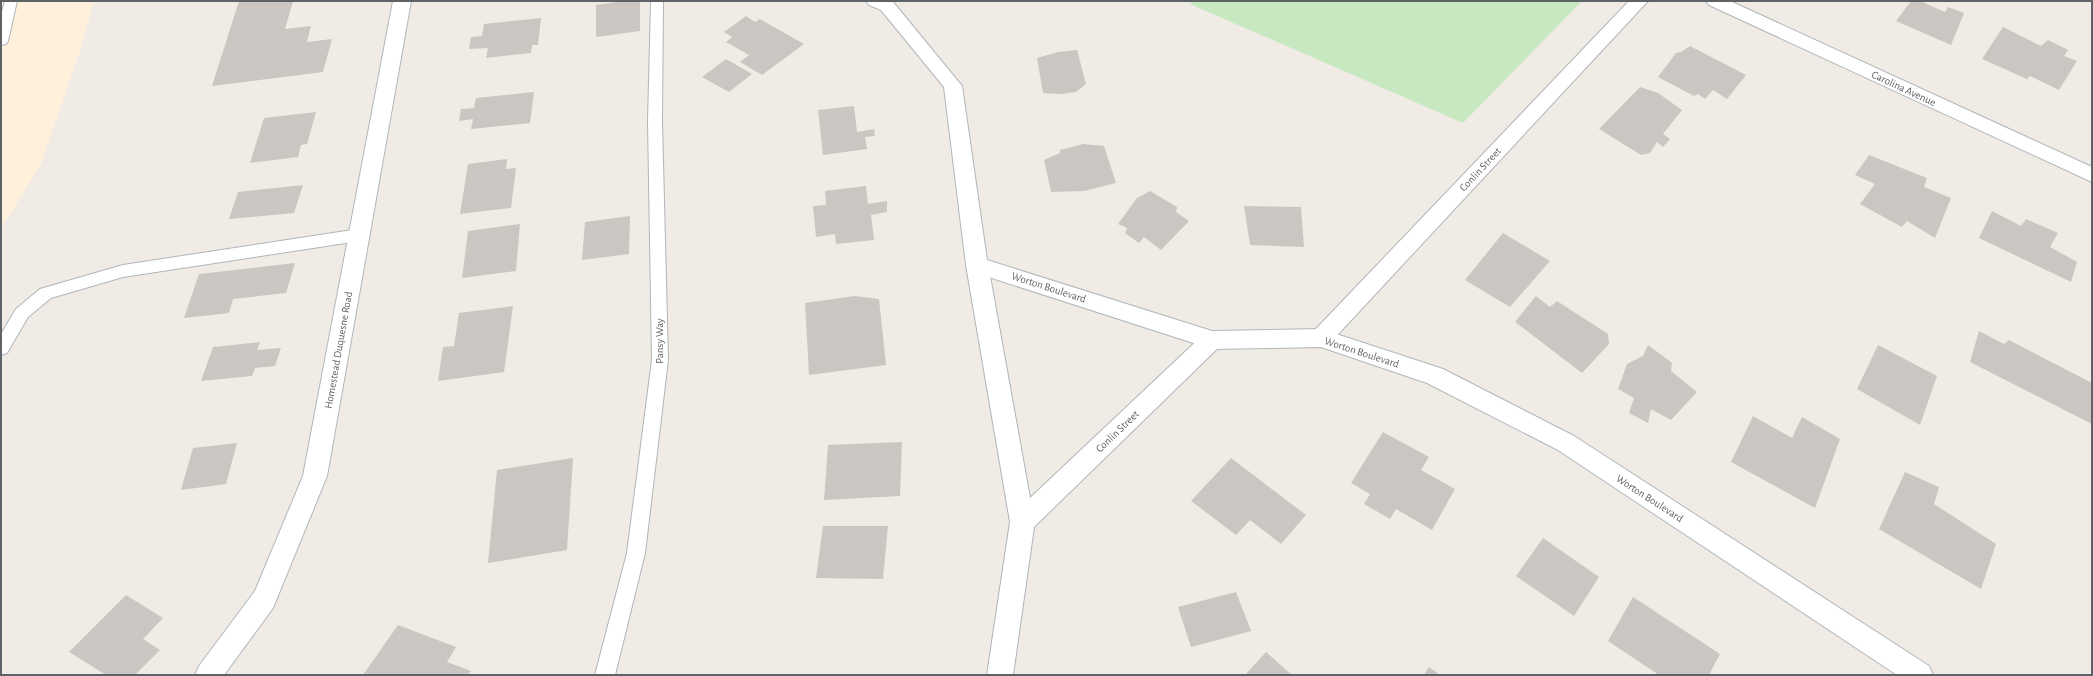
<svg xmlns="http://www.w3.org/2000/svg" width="2093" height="676" viewBox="0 0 2093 676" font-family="'Alegreya Sans',sans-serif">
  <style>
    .commercial { fill: #fff0db }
    .green { fill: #c8e8c1 }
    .building { fill: #cbc6c1 }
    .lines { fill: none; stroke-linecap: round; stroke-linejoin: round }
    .lane-casing { stroke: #b1b5b8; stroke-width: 2 }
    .street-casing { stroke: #b1b5b8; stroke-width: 2 }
    .secondary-casing { stroke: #b2b7ba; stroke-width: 2 }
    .lane { fill: #fff; fill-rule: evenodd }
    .street { fill: #fff; fill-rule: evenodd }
    .secondary { fill: #fff; fill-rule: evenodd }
    .labels { text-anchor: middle; stroke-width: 4; stroke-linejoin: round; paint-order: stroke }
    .street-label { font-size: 11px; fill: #5d6366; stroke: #fff }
  </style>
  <rect width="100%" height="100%" fill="#f0ebe5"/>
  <path class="commercial" d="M1,1H94L81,48L41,164L1,229Z"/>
  <path class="green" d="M1194,1H1582L1463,123L1190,4Z"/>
  <path class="building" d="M239,1H293L285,29L311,26L307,42L332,39L323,72L212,86Z
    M624,1H640V31L596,37V5Z
    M1911,1H1920L1945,12L1948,7L1964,13L1951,45L1896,21Z
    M746,16L755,22L760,19L804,44L762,75L740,62L749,55L726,42L732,37L724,32Z
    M541,18L538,45H532L531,53L486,58L488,48L469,49L471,37L482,36L484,24Z
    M2003,27L2041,46L2048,40L2068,50L2064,56L2077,61L2059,90L2030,76L2027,79L1982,59Z
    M1690,46L1746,75L1727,99L1713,90L1705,99L1698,94L1694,96L1658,77L1676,53L1681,52Z
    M1077,50L1086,84L1076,92L1061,94L1043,93L1037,58L1058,52Z
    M726,59L752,74L729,92L702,77Z
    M1640,87L1658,93L1682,110L1663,134L1670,139L1663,147L1657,142L1650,153L1641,155L1599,129Z
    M534,92L530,123L471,129L473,119L459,121L461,109L474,108L476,98Z
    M854,106L857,132L874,129L875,136L865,137L867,149L823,155L818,110Z
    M316,112L307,144L301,145L298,157L250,163L264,118Z
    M1083,144L1104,146L1116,183L1084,191L1051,192L1044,160L1060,153V150Z
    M1869,155L1927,178L1924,187L1951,198L1935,238L1907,221L1902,227L1860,204L1875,184L1855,175Z
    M507,159L506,169L516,168L511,208L460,214L468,164Z
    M303,185L294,213L229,219L238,192Z
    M866,186L868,204L887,201V212L871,215L874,240L836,244L835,234L816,237L813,206L826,205L825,191Z
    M1150,191L1177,207L1176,212L1189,221L1161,250L1144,237L1139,243L1125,233L1127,228L1118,224L1137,198Z
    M1244,206L1301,207L1304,247L1250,245Z
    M1992,211L2021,226L2026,219L2058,233L2050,247L2077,262L2071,282L1979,238Z
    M630,216L629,254L582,260L585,222Z
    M520,224L516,271L462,278L468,231Z
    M1503,233L1550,261L1510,307L1465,280Z
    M295,263L286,293L233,299L229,313L184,318L199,274Z
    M855,296L879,299L886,365L809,375L805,303Z
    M1536,296L1550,307L1557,301L1608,334L1609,344L1582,373L1515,322Z
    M513,306L504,372L438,381L443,347L454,346L459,313Z
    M1979,331L2004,344L2009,340L2092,383V424L1970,362Z
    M260,342L257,350L281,348L275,366L255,368L252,376L201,381L213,347Z
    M1648,345L1672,363L1671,371L1697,392L1671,420L1651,409L1648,423L1629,413L1634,398L1618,389L1627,364L1643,356Z
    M1878,345L1937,376L1920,425L1857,389Z
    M1753,416L1792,438L1802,417L1840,439L1815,508L1731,462Z
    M1383,432L1429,457L1421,470L1455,489L1432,530L1396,509L1390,519L1364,504L1370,494L1351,483Z
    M902,442L900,496L824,500L828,445Z
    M237,443L226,484L181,490L193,448Z
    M573,458L567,550L488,563L497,470Z
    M1231,458L1306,515L1281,544L1250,520L1236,535L1191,501Z
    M1905,472L1939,487L1934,504L1996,544L1981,589L1879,529Z
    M823,526H888L883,579L816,578Z
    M1543,538L1599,577L1574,616L1516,576Z
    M1236,592L1251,631L1191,647L1178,607Z
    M126,595L163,618L143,639L160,650L135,675H106L69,652Z
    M1633,597L1720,654L1709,675H1659L1608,641Z
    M398,625L456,647L447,662L471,671L468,675H363Z
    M1266,652L1292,675H1245Z
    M1429,667L1440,675H1424Z"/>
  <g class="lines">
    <g class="lane-casing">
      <path id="lane" d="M5,1H17L8,41L6,44L1,45V15Z
        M651,1H663L662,121L668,360L645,553L615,675H595L627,553L652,360L648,121Z
        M359,229L364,231L366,235L364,239L359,241L123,277L51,298L28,317L7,353L1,355V334L16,309L40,289L123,265Z"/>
    </g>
    <g class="street-casing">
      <path id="street" d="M1629,1H1648L1329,344L1321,347L1313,344L1310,338L1313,332Z
        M1706,1H1730L2092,167V182L1709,5Z
        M977,257L984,259L988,265L1030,498L1204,334L1212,331L1220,334L1223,340L1220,346L1034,527L1013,675H987L1010,522L966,265L970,259Z"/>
    </g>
    <g class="secondary-casing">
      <path id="secondary" d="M393,1H411L327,476L273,608L224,675H195L199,666L255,591L303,476Z
        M866,1L893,2L962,86L987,260L1212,331L1321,329L1443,369L1574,436L1929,666L1933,675H1897L1558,450L1427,383L1321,347L1212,349L970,271L966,265L944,87L881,10L869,5Z"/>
    </g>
    <use href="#lane" class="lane"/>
    <use href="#street" class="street"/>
    <use href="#secondary" class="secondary"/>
  </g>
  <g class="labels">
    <g class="street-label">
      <text transform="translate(1904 88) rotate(25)" y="4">Carolina Avenue</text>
      <text transform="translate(1480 169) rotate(-47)" y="4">Conlin Street</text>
      <text transform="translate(1049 287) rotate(18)" y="4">Worton Boulevard</text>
      <text transform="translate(659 341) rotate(-90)" y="4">Pansy Way</text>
      <text transform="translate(338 350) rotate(-80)" y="4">Homestead Duquesne Road</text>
      <text transform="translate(1362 352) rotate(18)" y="4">Worton Boulevard</text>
      <text transform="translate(1117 431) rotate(-44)" y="4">Conlin Street</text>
      <text transform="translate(1650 498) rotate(33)" y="4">Worton Boulevard</text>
    </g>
  </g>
  <rect width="2093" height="676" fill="none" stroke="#5d6366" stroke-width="4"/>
</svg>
